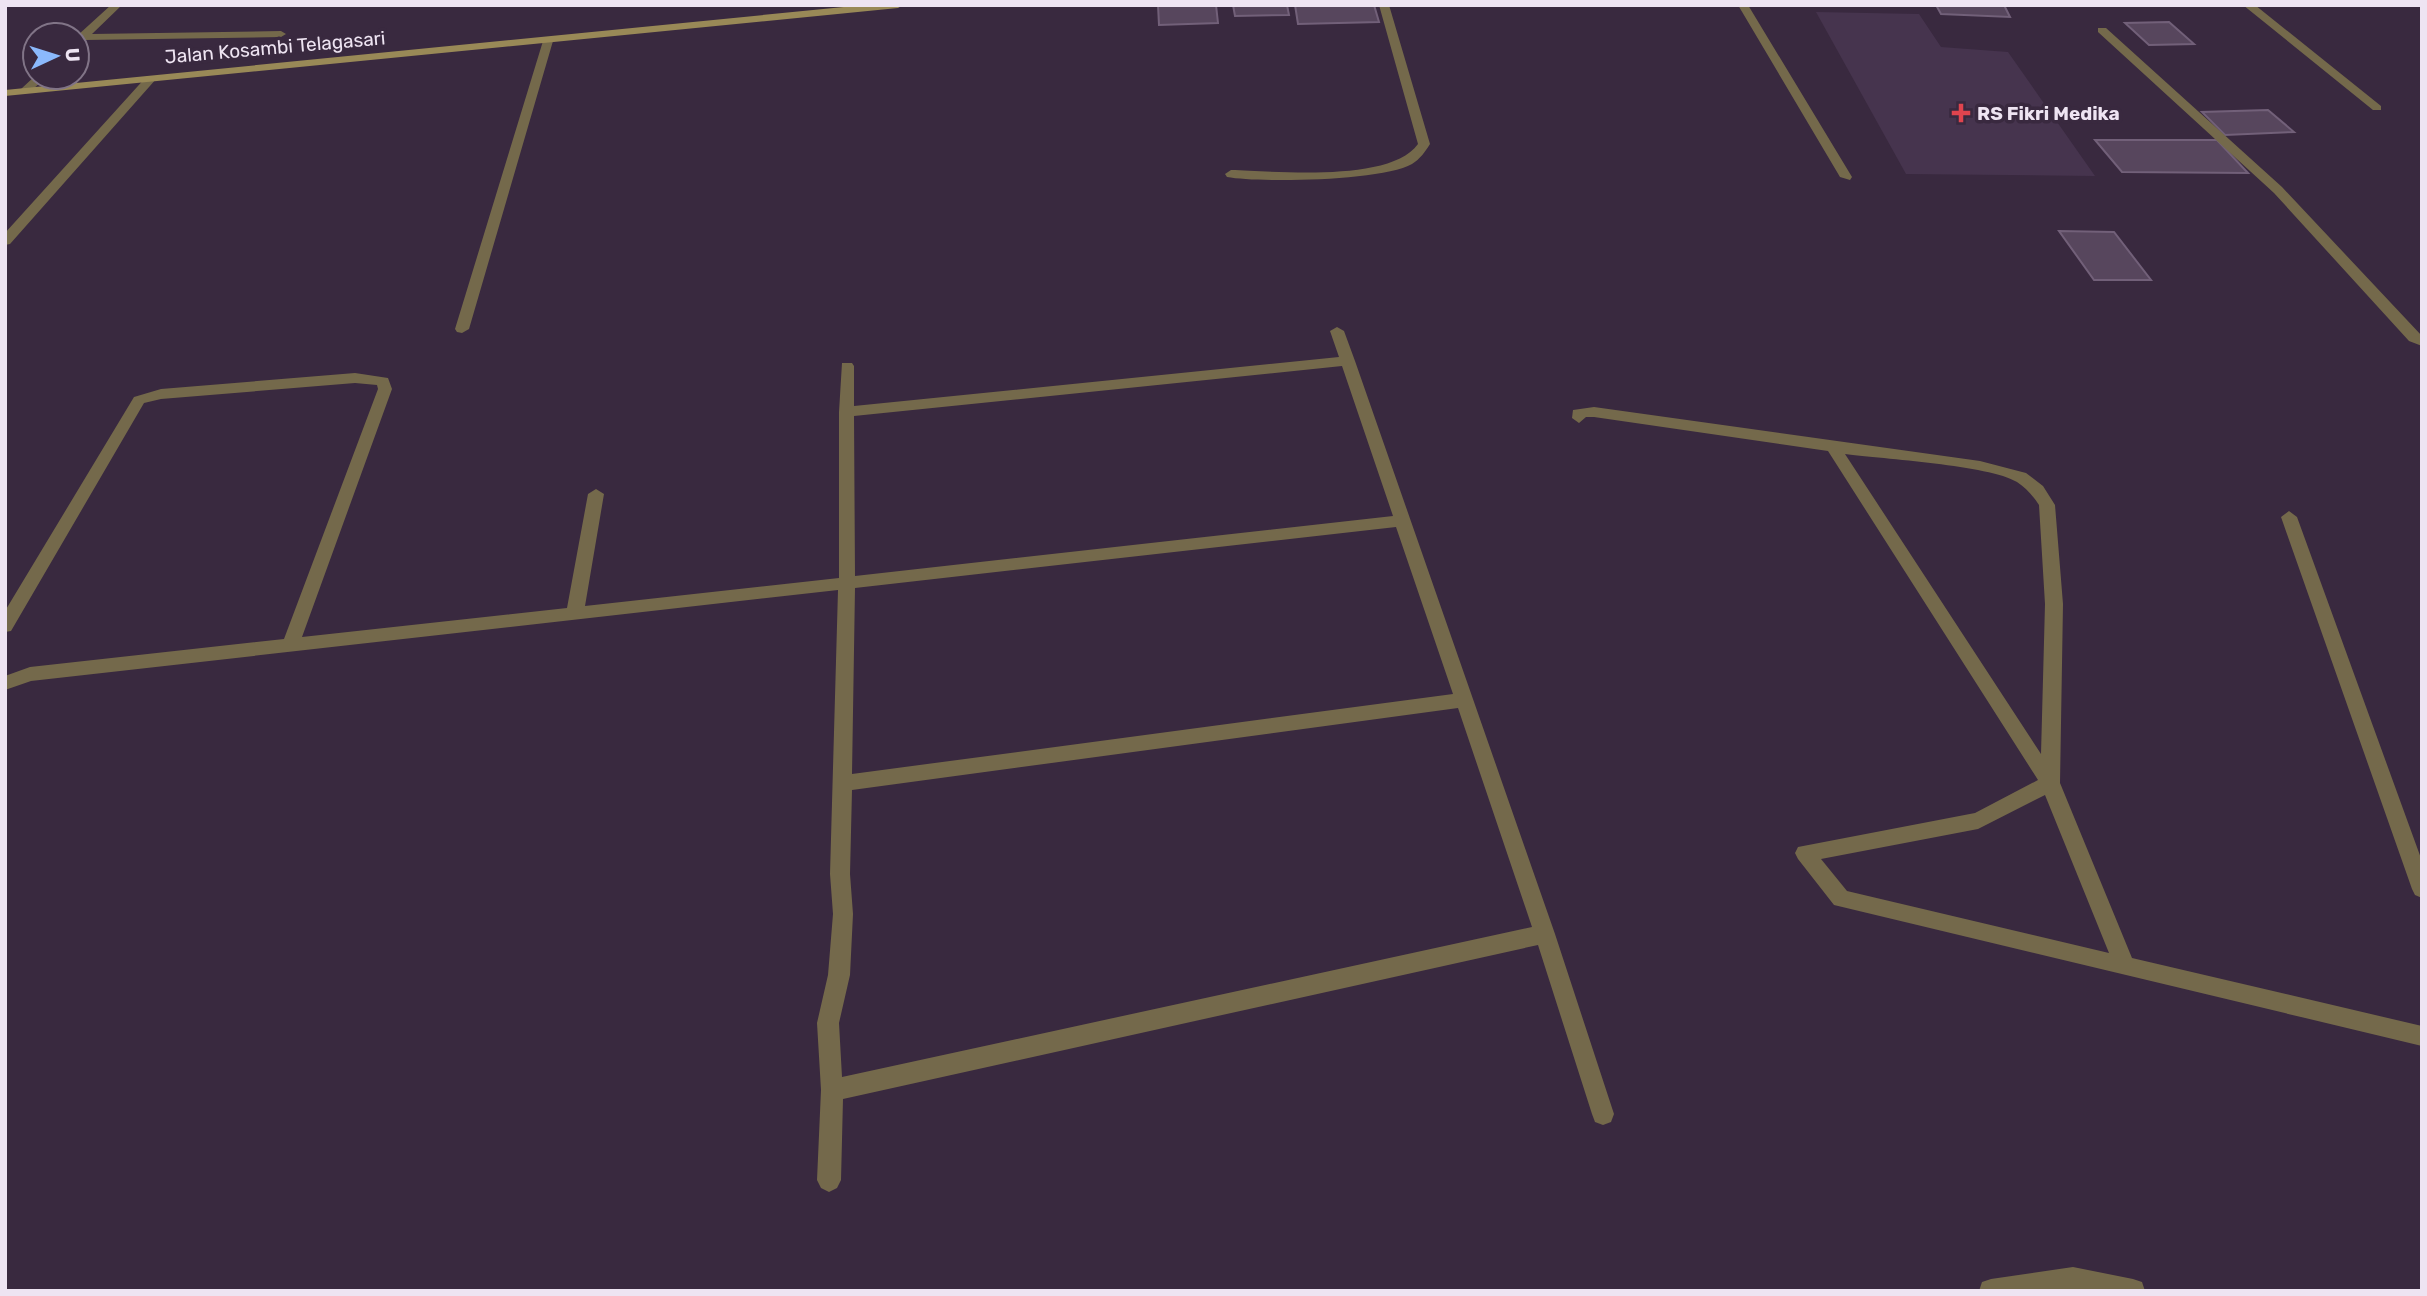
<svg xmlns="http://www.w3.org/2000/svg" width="2427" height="1296" viewBox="0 0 2427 1296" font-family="Rubik,sans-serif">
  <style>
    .built { fill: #46344e }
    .building { fill: #57465d; stroke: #726079; stroke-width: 2 }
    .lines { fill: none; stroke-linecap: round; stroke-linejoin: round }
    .service { fill: #74694b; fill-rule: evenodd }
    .minor { fill: #74694b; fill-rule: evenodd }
    .secondary { fill: #998957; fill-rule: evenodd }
    .health-dot { fill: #e0444e; stroke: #39293f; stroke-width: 2.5 }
    .labels { text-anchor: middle; stroke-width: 7; stroke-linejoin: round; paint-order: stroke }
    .far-street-label { font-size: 19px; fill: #eee4f2; stroke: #39293f }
    .far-poi-label { font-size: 19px; font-weight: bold; fill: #eee4f2; stroke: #39293f; text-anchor: start }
  </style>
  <rect width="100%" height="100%" fill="#39293f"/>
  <path class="built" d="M1816,12L1919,14L1941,47L2008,52L2095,176L1906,174Z"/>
  <path class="building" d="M1158,5H1216L1218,23L1159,25Z
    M1233,5H1287L1289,15L1235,16Z
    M1295,5H1374L1379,22L1298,24Z
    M1936,5H2004L2010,17L1941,14Z
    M2169,22L2194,44L2149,45L2125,23Z
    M2268,110L2294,132L2225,135L2202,112Z
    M2095,140H2217L2248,173L2122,172Z
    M2059,231L2114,232L2151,280H2094Z"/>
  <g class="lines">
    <path class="service" d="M1738,5H1748L1852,177L1850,180L1840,177Z
      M2243,5H2255L2381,106V110H2373Z"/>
    <path class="minor" d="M111,5H122L92,34L281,31L286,34L281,37L85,40L77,44L78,35Z
      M1379,5H1389L1430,144C1425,152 1420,159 1412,164C1383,181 1260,183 1227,177L1225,174L1231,170C1276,171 1390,183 1418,144Z
      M2098,28H2106L2282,187L2422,336V346L2409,341L2274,193L2098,32Z
      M548,38L553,41L469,329L462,333L457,332L455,329L543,41Z
      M35,76L46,77L29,93H21V89Z
      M147,76L157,78L10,244L5,245V233Z
      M1337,327L1344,331L1355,361L1555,934L1614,1114L1611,1122L1603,1125L1595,1122L1592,1114L1538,945L843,1099L841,1180L837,1188L829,1192L821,1188L817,1180L821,1090L817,1023L828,975L833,914L830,874L838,590L31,681L5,690V676L30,667L284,639L378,389L377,385L355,383L161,399L144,403L11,631L5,632V611L134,397L161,389L355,373L388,378L392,389L302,637L567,608L588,494L596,489L604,494L585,606L839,578V412L842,363H852L854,366V406L1339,357L1330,331ZM1342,366L1393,516L855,576L854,416ZM1396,527L1453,694L852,774L855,588ZM1458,708L1532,927L842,1077L839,1023L850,975L853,914L850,874L852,790Z
      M1594,407L1980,461L2026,473L2043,486L2055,505L2063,604L2060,783L2132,958L2422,1026V1046L1834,905L1798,859L1795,853L1798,847L1975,813L2038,780L1828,451L1594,417H1586L1579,423L1572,418L1573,410ZM1845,454C1883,459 1989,465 2017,482C2026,488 2033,496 2039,505L2045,604L2041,754ZM2045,795L2109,953L1847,891L1821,859L1978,829Z
      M2289,511L2297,517L2422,861V898L2415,895L2412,889L2281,517Z
      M2073,1267L2133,1279L2142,1282L2145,1291H1979L1982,1282L1991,1279Z"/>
    <path class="secondary" d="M864,5H903L898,8L5,96V90Z"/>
  </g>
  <path class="health-dot" d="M1957.5 102.5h7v7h7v7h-7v7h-7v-7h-7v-7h7z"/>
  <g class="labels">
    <g class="far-street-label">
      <text transform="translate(275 47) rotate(-5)" y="7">Jalan Kosambi Telagasari</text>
    </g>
    <g class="far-poi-label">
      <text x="1977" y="120">RS Fikri Medika</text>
    </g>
  </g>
  <rect width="2427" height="1296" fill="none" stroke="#eee4f2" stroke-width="14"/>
  <g transform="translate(56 56) rotate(86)"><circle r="33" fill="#39293f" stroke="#817487" stroke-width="2"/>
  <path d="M0-5L12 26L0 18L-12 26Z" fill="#8bb9fc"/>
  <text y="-10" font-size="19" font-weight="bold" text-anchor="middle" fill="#eee4f2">U</text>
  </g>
</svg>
